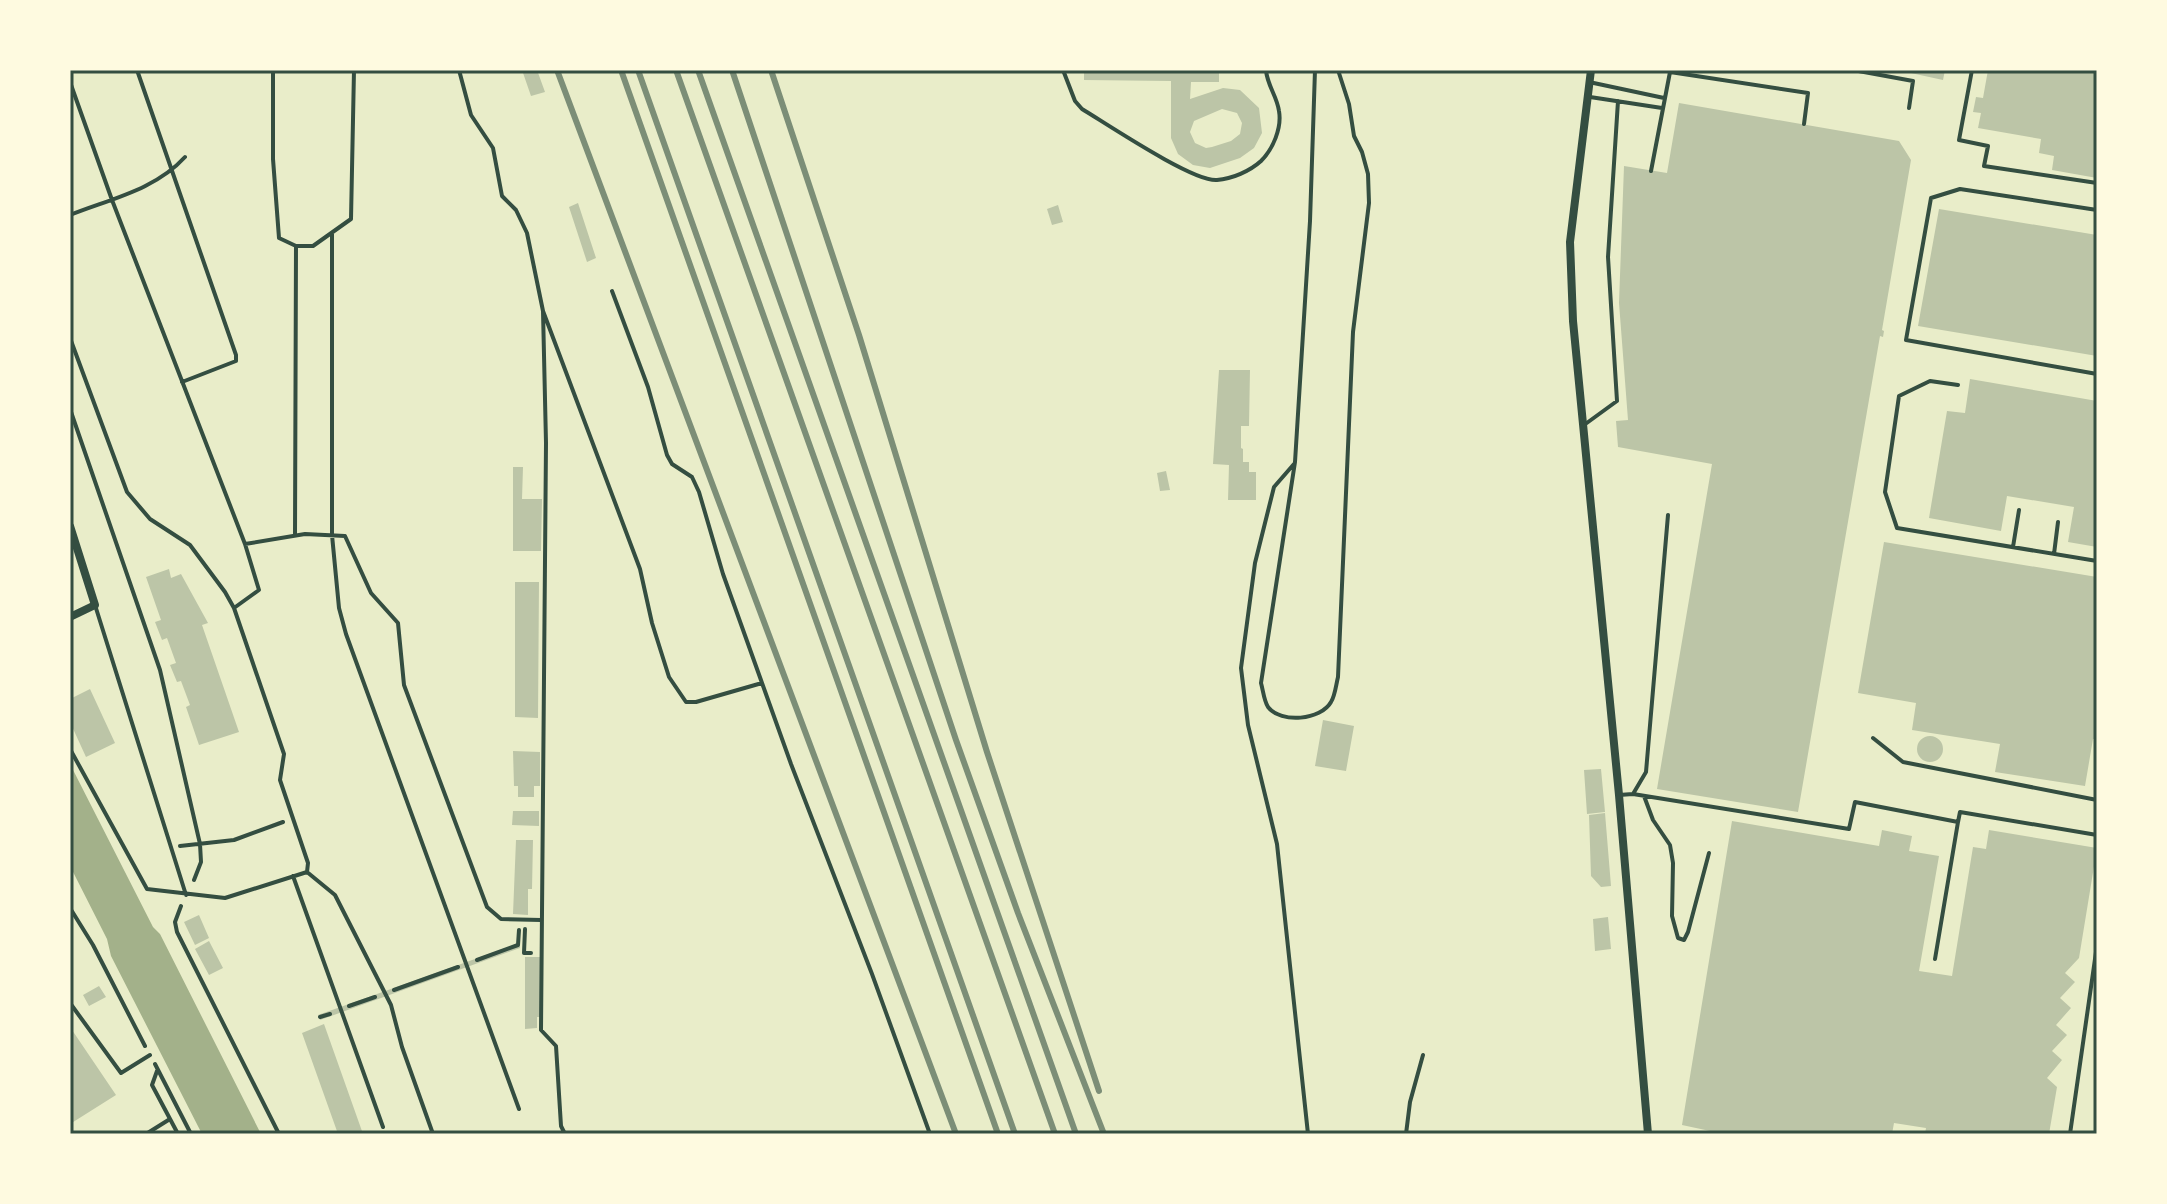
<svg xmlns="http://www.w3.org/2000/svg" width="2167" height="1204" viewBox="0 0 2167 1204" font-family="Commissioner,sans-serif">
  <style>
    .water { fill: #a3b18a }
    .building { fill: #bcc5a7; fill-rule: evenodd }
    .lines { fill: none; stroke-linecap: round; stroke-linejoin: round }
    .path { stroke: #344e41; stroke-width: 4 }
    .service { stroke: #344e41; stroke-width: 4 }
    .minor { stroke: #344e41; stroke-width: 8 }
    .rail { stroke: #7c8e77; stroke-width: 6 }
    .neatline { fill: none; stroke: #344e41; stroke-width: 3 }
  </style>
  <rect width="100%" height="100%" fill="#e9edc9"/>
  <path class="water" d="M70,764L153,927L160,934L261,1134H202L111,956L107,939L70,866Z"/>
  <path class="building" d="M522,70H537L545,92L531,96Z
    M1084,70H1219V82H1191L1190,99L1223,88L1240,90L1259,108L1262,133L1254,148L1240,158L1210,168L1193,165L1178,154L1171,138V81L1084,80ZM1222,109L1237,113L1242,123L1240,134L1231,141L1212,147L1206,148L1195,143L1190,132L1194,121Z
    M1897,70H1945L1943,80Z
    M1988,70H2097V178L2052,170L2054,156L2039,153L2041,139L1978,128L1981,113L1973,112L1976,97L1983,98Z
    M1679,103L1899,141L1911,160L1882,330L1884,331L1883,337L1880,336L1798,812L1657,789L1712,464L1618,447L1616,421L1628,420L1619,303L1624,166L1667,173Z
    M578,203L596,258L587,262L569,207Z
    M1058,205L1063,222L1052,225L1047,209Z
    M1939,209L2097,235V356L1918,326Z
    M1219,370H1250L1249,426H1241V448L1243,449V462H1249V472H1256V500H1228L1229,465L1213,464Z
    M1970,379L2097,401V547L2068,542L2074,507L2007,496L2001,531L1929,518L1947,411L1965,413Z
    M513,467H523L522,499H542L541,551H513Z
    M1166,471L1170,490L1160,491L1157,473Z
    M1884,542L2097,577V739H2093L2085,786L1995,772L2000,744L1912,730L1916,703L1858,693Z
    M169,569L171,578L181,574L208,623L202,625L239,732L199,745L186,707L190,705L181,681L177,682L170,665L176,663L167,638L162,640L155,622L161,620L146,577Z
    M515,582H539L538,718L515,717Z
    M90,689L115,743L86,757L70,722V699Z
    M1323,720L1354,726L1346,771L1315,766Z
    M1917 749a13 13 0 1 1 26 0a13 13 0 1 1-26 0Z
    M513,751L540,752V786H534V797H518V786H514Z
    M1601,769L1605,812L1587,814L1584,770Z
    M513,811H539V826L512,825Z
    M1605,813L1611,886L1601,887L1591,876L1589,815Z
    M1732,821L1879,846L1882,830L1912,836L1909,851L1939,856L1919,971L1952,976L1973,847L1986,849L1989,830L2097,848L2079,958L2065,973L2075,982L2060,998L2071,1008L2056,1025L2067,1035L2052,1051L2062,1060L2047,1078L2057,1087L2049,1134H1925L1926,1128L1894,1123L1892,1134H1709L1710,1131L1682,1125Z
    M516,840H533L532,889H528V915L513,914Z
    M199,915L209,938L195,945L184,922Z
    M1608,917L1611,949L1595,951L1593,919Z
    M209,941L223,968L209,975L195,949Z
    M520,943V948L320,1020L318,1015Z
    M525,957H540V1017H537V1028L525,1029Z
    M99,986L106,997L89,1006L83,995Z
    M324,1024L363,1134H338L302,1033Z
    M70,1027L116,1095L70,1124Z"/>
  <g class="lines">
    <path class="path" d="M70,409L160,670L200,844L201,862L194,880
      M180,846L234,840L283,822
      M181,906L175,922L177,932L279,1134
      M70,908L93,945L145,1046
      M525,929L524,953H531
      M477,960L518,945L519,930
      M394,990L458,967
      M349,1006L375,997
      M320,1017L330,1014
      M155,1064L191,1134
      M157,1071L152,1085L178,1134
      M146,1134L170,1119"/>
    <path class="service" d="M137,70L236,355V361L182,382
      M273,70V159L279,238L296,246
      M459,70L471,115L493,148L502,196L516,210L527,233L543,311L640,569L652,623L669,677L686,702H696L762,683
      M1063,70L1075,101L1082,109C1107,124 1193,182 1217,180C1232,179 1250,171 1261,161C1273,149 1282,128 1279,111C1277,96 1267,85 1266,70
      M1315,70L1310,221L1295,462L1261,683C1263,690 1264,701 1268,707C1281,724 1321,720 1331,702C1335,696 1336,685 1338,677L1353,332L1369,203L1368,174L1362,152L1354,136L1349,104L1338,70
      M1853,70L1913,81L1909,108
      M1972,70L1959,140L1988,146L1984,166L2097,183
      M70,82L112,200L245,544L259,590L234,608
      M1589,82L1664,98
      M1590,97L1662,108
      M1651,171L1670,72L1808,93L1804,124
      M2097,210L1960,189L1931,198L1906,340L2097,374
      M70,215C110,199 155,190 185,157
      M332,234V535L339,608L346,634L519,1109
      M612,291L648,387L667,455L672,464L692,477L699,492L723,574L791,764L872,974L930,1134
      M543,311L546,443L541,1030L556,1046L561,1126L565,1134
      M70,338L127,492L150,519L190,545L225,592L234,608L284,754L280,780L308,863L307,872L335,895L391,1005L402,1047L433,1134
      M1958,385L1930,381L1899,396L1885,492L1897,528L2097,561
      M1584,425L1617,401L1608,257L1618,101
      M1294,464L1274,487L1255,563L1241,668L1248,725L1277,844L1308,1134
      M295,535L296,246H313L351,219L354,70
      M245,544L305,534L345,536L371,593L398,623L404,685L487,907L501,919L541,920
      M2013,547L2019,510
      M2054,554L2058,522
      M95,605L186,895
      M1873,738L1903,762L2097,800
      M70,749L147,889L225,898L307,872
      M1633,794L1849,829L1855,802L1958,822L1935,959
      M1619,795L1633,794L1646,772L1668,515
      M1644,796L1653,820L1670,845L1673,863L1672,916L1678,938L1684,940L1688,932L1709,853
      M1958,822L1960,812L2097,835
      M293,876L383,1127
      M70,1003L121,1073L150,1055
      M1406,1134L1410,1102L1423,1055
      M2070,1134L2097,945"/>
    <path class="minor" d="M1591,70L1570,242L1573,321L1619,795L1648,1134
      M70,526L95,605L70,617"/>
    <path class="rail" d="M557,70L956,1134
      M621,70L998,1134
      M638,70L1015,1134
      M676,70L1055,1134
      M698,70L1076,1134
      M732,70L956,740L1018,913L1104,1134
      M771,70L859,335L987,752L1099,1091"/>
  </g>
  <rect width="2167" height="1204" fill="none" stroke="#fefae0" stroke-width="144"/>
  <rect x="72" y="72" width="2023" height="1060" class="neatline"/>
</svg>
